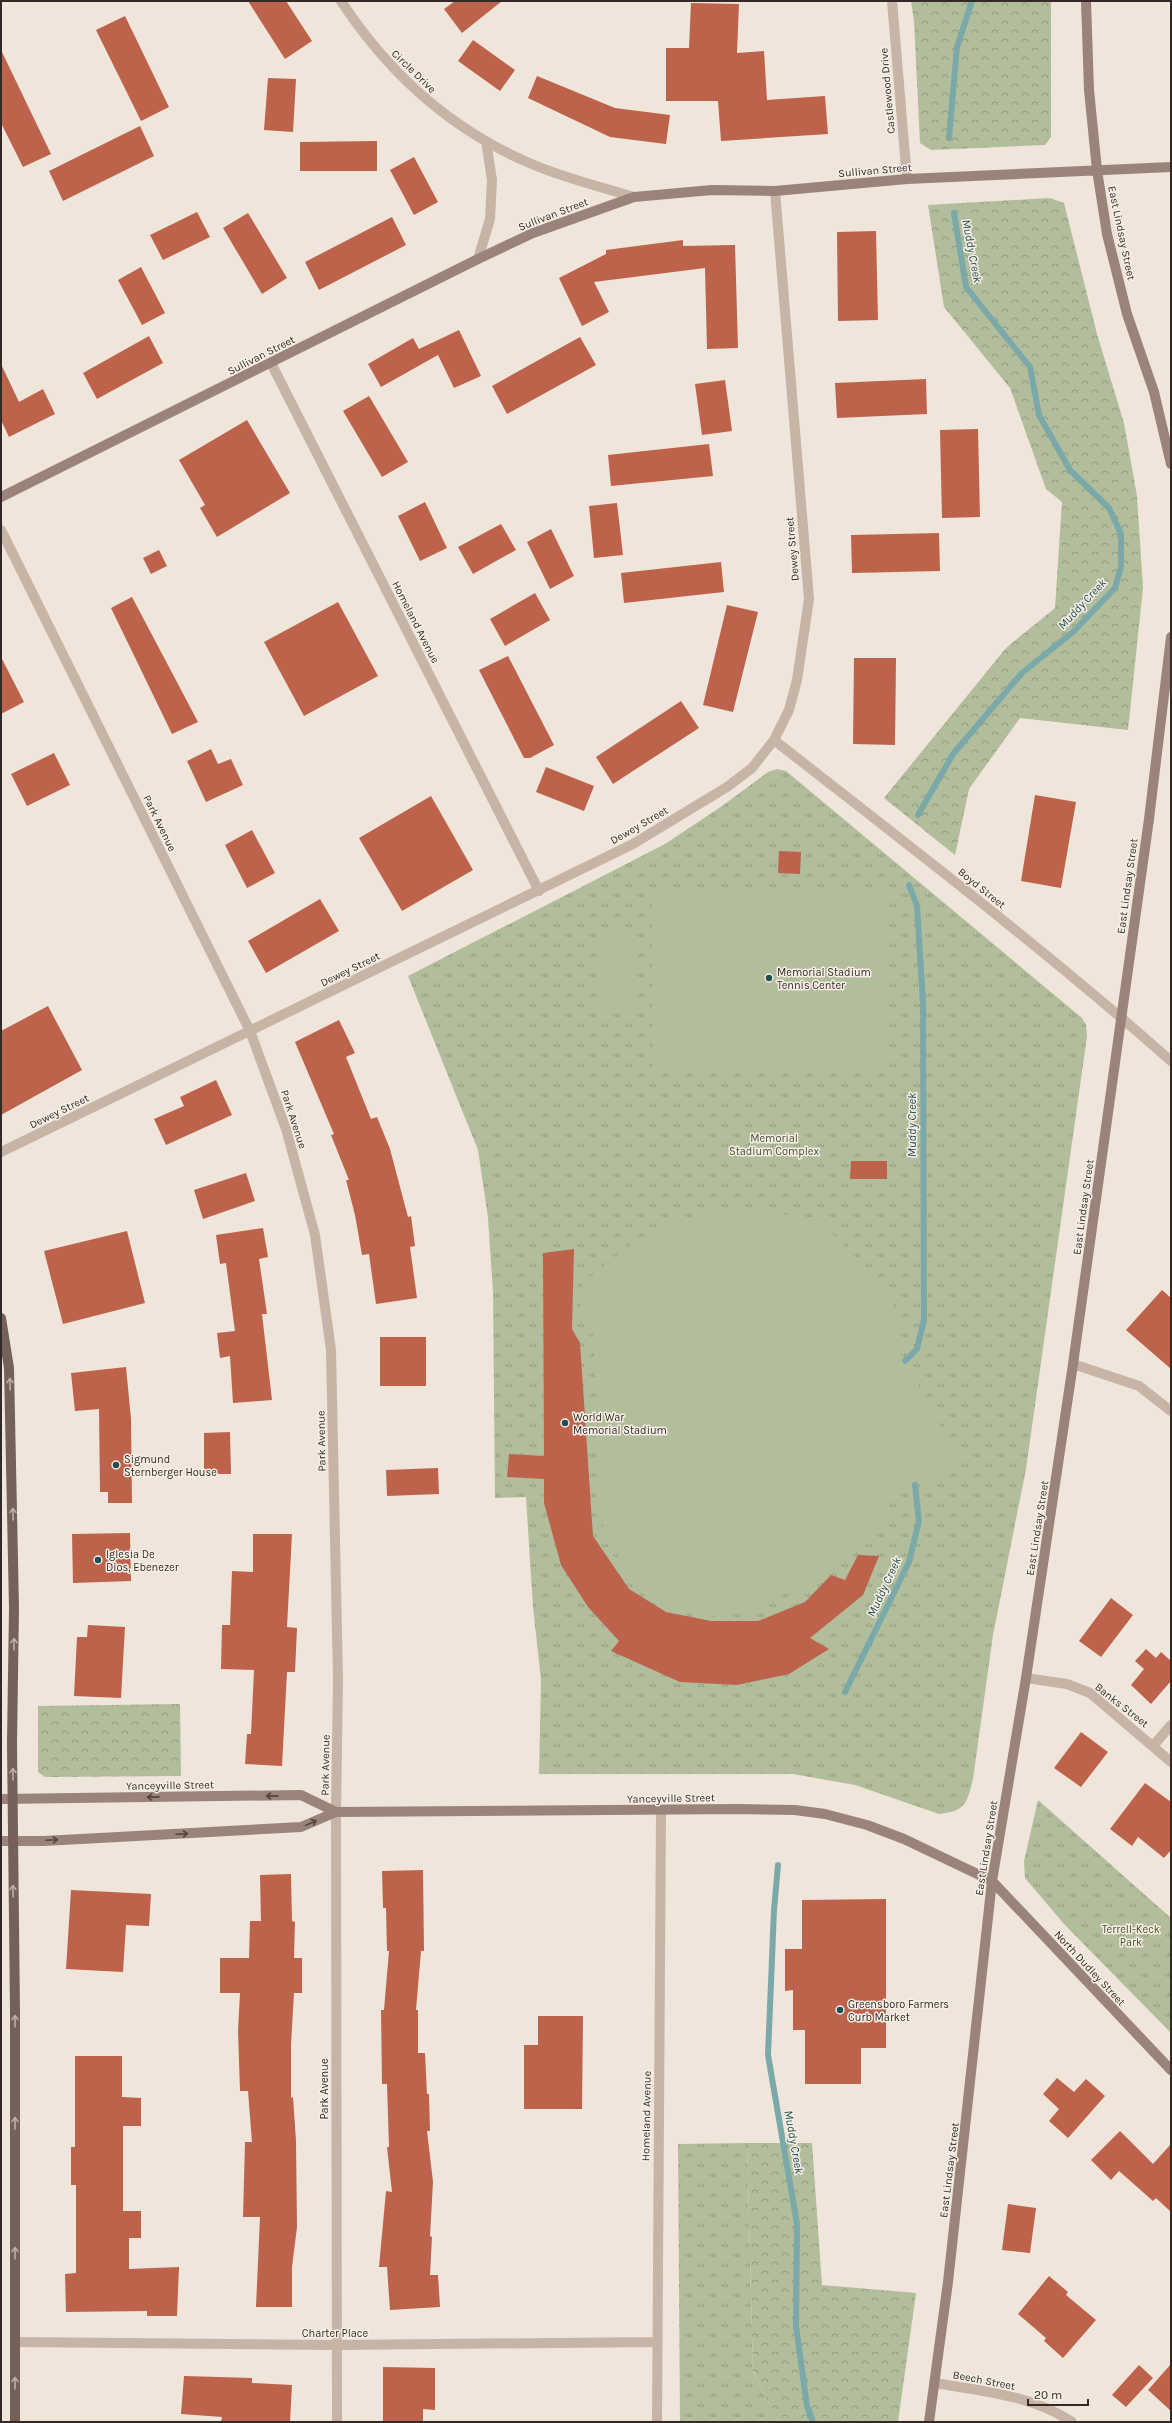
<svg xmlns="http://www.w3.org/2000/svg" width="1172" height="2423" viewBox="0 0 1172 2423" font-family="Karla,sans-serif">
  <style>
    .grass { fill: url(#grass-tufts) }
    .forest { fill: url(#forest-crowns) }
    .garden { fill: #b2bd9b }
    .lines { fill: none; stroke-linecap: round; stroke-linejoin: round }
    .stream { stroke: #7ba9aa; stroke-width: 6 }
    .building { fill: #bd634b }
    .street { stroke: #c6b4a7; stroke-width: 10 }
    .secondary { stroke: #9a8479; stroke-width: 10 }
    .primary { stroke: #746159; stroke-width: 10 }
    .oneway { stroke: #bcafa7 }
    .oneway2 { stroke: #524540 }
    .poi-dot { fill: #204f51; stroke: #f7efe6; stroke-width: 1.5 }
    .labels { text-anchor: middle; stroke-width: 3; stroke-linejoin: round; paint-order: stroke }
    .street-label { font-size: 11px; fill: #332a27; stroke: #f7efe6 }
    .poi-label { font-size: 11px; fill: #332a27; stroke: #f7efe6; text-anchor: start }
    .park-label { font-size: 11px; fill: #44502d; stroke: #f7efe6 }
    .water-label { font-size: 12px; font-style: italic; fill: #204f51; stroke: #f7efe6 }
  </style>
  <defs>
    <pattern id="grass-tufts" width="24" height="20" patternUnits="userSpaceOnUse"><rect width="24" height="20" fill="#b2bd9b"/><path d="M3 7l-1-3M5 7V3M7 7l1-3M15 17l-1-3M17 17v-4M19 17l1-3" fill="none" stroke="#919a7e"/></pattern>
    <pattern id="forest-crowns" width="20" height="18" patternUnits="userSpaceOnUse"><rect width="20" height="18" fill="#b2bd9b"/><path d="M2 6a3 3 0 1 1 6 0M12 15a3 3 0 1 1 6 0" fill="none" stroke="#919a7e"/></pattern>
  </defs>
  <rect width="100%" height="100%" fill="#efe5da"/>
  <path class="grass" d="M777,769L786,771L1082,1018L1086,1025L1087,1036L1026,1469L993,1635L973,1779C967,1803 966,1811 939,1814L855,1785L793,1774H539L541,1680L533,1607L526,1497L495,1498L493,1292L488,1218L478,1150L408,976L665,844L722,806L768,772Z
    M1038,1800L1171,1918V2033L1064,1924L1025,1878L1024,1861Z
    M747,2143L753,2371L778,2422H680L678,2144Z"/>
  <path class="forest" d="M911,1H1051V137L1045,145L931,150L920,143L914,21Z
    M1050,198L1064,203L1097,334L1124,423L1137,496L1143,588L1128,730L1020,718L969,789L955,855L884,798L1006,648L1055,608L1062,502L1046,489L1010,388L944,307L928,205Z
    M180,1704L181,1776L45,1777L38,1772V1706Z
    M747,2143H812L822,2285L916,2293L898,2422H778L753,2371Z"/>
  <path class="garden" d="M886,887V1067L653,1069L652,888Z
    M599,931L634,932L633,1014L598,1013Z
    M718,1212H770L805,1218L824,1225L892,1294L900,1351L963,1468L906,1488L890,1504L883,1531L856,1542L798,1588L744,1613L707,1617L675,1608L639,1586L605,1536L602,1522L593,1334L580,1313L583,1282L634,1242L669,1225Z"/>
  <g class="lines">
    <path class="stream" d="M949,138L957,47L972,1
      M918,815L953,754L1022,673L1073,632L1115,588L1121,567V534L1109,508L1070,470L1039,415L1030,367L966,287L954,213
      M905,1361L917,1349L924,1320L923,1003L917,906L909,885
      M845,1692L909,1562L919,1521L915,1485
      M778,1865L774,1910L768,2055L797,2224L796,2326L807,2406L813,2422"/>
  </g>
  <path class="building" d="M248,1H286L312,41L285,59Z
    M455,1H502L462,33L444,9Z
    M691,3L739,4L737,53L764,51L767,100L825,96L828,134L721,141L718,101H666V48H689Z
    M125,16L169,107L141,121L96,30Z
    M473,40L515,70L500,91L458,61Z
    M1,50L51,154L23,167L1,123Z
    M537,76L615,108L670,115L666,144L610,137L528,98Z
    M268,78L296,79L293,132L264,130Z
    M140,126L154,156L63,201L49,171Z
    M377,141V171H300V142Z
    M414,157L438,202L414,215L390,170Z
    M197,212L210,237L163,260L150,235Z
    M248,213L287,278L262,294L223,228Z
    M392,217L406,245L319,290L305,262Z
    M876,231L878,320L838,321L837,232Z
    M683,240V246L735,245L738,348L707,349L705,268L594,282L609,312L582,326L559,278L606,254V250Z
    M141,267L165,313L142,325L118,280Z
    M459,330L481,376L454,388L438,355L381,387L368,364L413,338L419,349Z
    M149,336L163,363L97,399L83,373Z
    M580,337L596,365L507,414L492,386Z
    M1,364L19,402L43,389L55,414L9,437L1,420Z
    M926,379L927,414L837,418L835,383Z
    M725,380L732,431L702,435L695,384Z
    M369,396L408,462L382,477L343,411Z
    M247,420L290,493L217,537L200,508L205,505L179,460Z
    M978,429L980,517L942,518L940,430Z
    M709,444L713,476L611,486L608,455Z
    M425,502L447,548L420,561L398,516Z
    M617,503L623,555L594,558L589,506Z
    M501,524L516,550L473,574L458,547Z
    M551,529L574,576L550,589L527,542Z
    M939,533L940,571L852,573L851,535Z
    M159,550L167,566L151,574L143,558Z
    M721,562L724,592L624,603L621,573Z
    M535,593L550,620L505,646L490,619Z
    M132,597L198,722L172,734L111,608Z
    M338,602L378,676L304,716L264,642Z
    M727,605L758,612L733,712L703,705Z
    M508,656L554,745L530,758H524L479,670Z
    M1,657L24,702L1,714Z
    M854,658H896L895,745L853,744Z
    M681,701L699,728L613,784L596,757Z
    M211,749L218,764L231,759L243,785L206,802L187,761Z
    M54,753L70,785L27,806L11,774Z
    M546,767L594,786L584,811L536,792Z
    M1035,795L1076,802L1061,888L1021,881Z
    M431,796L473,870L402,911L359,838Z
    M252,830L275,873L247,888L225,845Z
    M779,851L801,852L800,874L778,873Z
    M320,899L339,931L266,973L248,941Z
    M48,1006L82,1070L1,1115V1031Z
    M339,1020L355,1053L346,1057L371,1119L377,1117L390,1149L408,1217L411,1216L415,1246L410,1247L417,1298L376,1304L369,1254L362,1255L355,1215L346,1180H349L331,1135L334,1134L295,1042Z
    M216,1080L232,1115L166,1145L154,1119L184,1106L180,1097Z
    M851,1161H887V1179H850Z
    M246,1173L255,1201L203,1219L194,1190Z
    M263,1228L268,1257L259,1259L267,1314H262L272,1400L233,1403L230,1356L220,1358L217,1333L235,1331L226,1263L220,1264L216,1235Z
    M127,1231L145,1303L63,1324L44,1251Z
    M574,1249L572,1329L580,1343L593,1536L629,1589L666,1612L711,1621H758L805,1602L831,1575L845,1580L858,1555L879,1556L863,1595L810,1638L829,1649L789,1674L737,1685L680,1682L611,1651L619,1641L588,1607L561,1565L544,1503V1479L507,1477L509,1454L544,1456L543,1253Z
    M1162,1290L1171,1298V1369L1126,1330Z
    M380,1337H426V1386H380Z
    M126,1367L131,1419L132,1503H108V1492H100L99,1409L75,1411L71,1373Z
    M230,1432L231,1474H204V1433Z
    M438,1468L439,1494L387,1496L386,1470Z
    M130,1533L131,1581L73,1583L72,1534Z
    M253,1534H292L287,1627L297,1628L295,1672H287L282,1766L245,1764L247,1734H251L254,1670L221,1669L222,1625H230L232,1571L253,1572Z
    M1111,1598L1133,1615L1101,1657L1079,1641Z
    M88,1625L125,1627L121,1698L74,1696L77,1637H87Z
    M1146,1649L1156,1658L1161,1652L1171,1661V1681L1151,1704L1131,1685L1144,1669L1135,1661Z
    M1081,1732L1108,1752L1081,1787L1054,1768Z
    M1145,1783L1171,1802V1850L1164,1858L1138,1837L1132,1846L1110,1829Z
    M423,1870L424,1951H421L416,2010H418V2053H425L427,2094H429L430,2131H427L433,2182L430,2236L432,2237L430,2275H438L440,2307L390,2310L387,2267H379L386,2191L392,2192L387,2147H389L387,2084H382L381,2010H384L389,1951H387L386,1908H383L382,1871Z
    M291,1874L292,1921L295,1922L294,1958H302V1993H294L291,2044V2098L293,2097L296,2141L297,2227L292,2267V2307H256L260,2217H243L245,2142H252L248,2091H240L238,2031L240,1993H220V1958H249L250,1921H261L260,1875Z
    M71,1890L151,1894L149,1926L126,1925L123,1972L66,1969Z
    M886,1899V2048H861V2084H805V2030H793V1990L785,1991V1949H802V1900Z
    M538,2016H583L582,2109H524V2045H538Z
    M75,2056H122V2097L141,2098V2126H123V2211H141V2238H129V2269L179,2267L177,2316H147V2311L66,2312L65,2274L76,2273V2185H71V2147H75Z
    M1057,2078L1074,2092L1086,2079L1105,2096L1068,2138L1049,2121L1059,2109L1043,2094Z
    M1120,2131L1153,2164L1171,2144V2212L1156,2198L1153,2201L1119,2171L1111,2180L1091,2160Z
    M1008,2204L1036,2208L1030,2253L1002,2250Z
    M1049,2276L1068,2292L1066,2295L1096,2320L1063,2358L1044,2341L1046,2338L1018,2314Z
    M1171,2364V2411L1148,2390Z
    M1139,2365L1153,2378L1126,2407L1112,2395Z
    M383,2367L435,2368V2410L423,2409V2422H383Z
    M184,2376L252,2378V2383L292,2385L290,2422H221L222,2417L181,2414Z"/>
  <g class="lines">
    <path class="street" d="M341,1C387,71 449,128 527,162C560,177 598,186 634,197
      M892,1L907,179
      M478,259L490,219L492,180L486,141
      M271,363L539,891
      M1,530L250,1031L286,1129L315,1235L331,1350L338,1679L336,1812L337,2422
      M774,740C908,845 1043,948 1171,1061
      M1,1152L633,844L727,787L752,768L774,740L789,710L797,680L809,599L775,191
      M1073,1364L1139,1386L1171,1411
      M1026,1678L1067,1684L1090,1693L1171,1762
      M1153,1746L1171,1725
      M15,2342L337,2345L656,2342
      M935,2383C981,2391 1032,2395 1072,2422
      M657,2422L661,1811"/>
    <path class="secondary" d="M1086,1L1089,90L1097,170L1107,234L1127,314L1154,392L1171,464
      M1,497L478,259L533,233L634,197L712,190L775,191L907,179L1171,167
      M1,1799L301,1795L336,1812
      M1,1841H44L301,1827L336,1812L739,1809L795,1810L825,1814L867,1825L904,1839L992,1881L1171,2070
      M929,2422L948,2282L992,1881L1026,1678L1073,1364L1149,819L1171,637"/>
    <path class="primary" d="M1,1318L9,1368L14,1608L12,1743L15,2011V2422"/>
  </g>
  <defs><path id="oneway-shaft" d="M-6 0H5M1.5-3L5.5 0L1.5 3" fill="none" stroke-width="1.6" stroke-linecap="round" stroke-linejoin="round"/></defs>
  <g class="oneway">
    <use href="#oneway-shaft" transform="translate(10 1384) rotate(-92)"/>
    <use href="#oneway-shaft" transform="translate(13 1514) rotate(-91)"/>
    <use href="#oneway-shaft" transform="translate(14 1644) rotate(-90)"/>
    <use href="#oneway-shaft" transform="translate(13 1774) rotate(-91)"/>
    <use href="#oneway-shaft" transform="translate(13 1891) rotate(-91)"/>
    <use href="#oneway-shaft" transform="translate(15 2021) rotate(-90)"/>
    <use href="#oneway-shaft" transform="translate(15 2123) rotate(-90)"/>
    <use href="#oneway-shaft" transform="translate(15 2253) rotate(-90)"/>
    <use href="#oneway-shaft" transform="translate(15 2383) rotate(-90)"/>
  </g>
  <g class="oneway2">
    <use href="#oneway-shaft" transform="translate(272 1796) rotate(179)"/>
    <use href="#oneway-shaft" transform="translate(153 1797) rotate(179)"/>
    <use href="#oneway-shaft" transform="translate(311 1823) rotate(-24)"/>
    <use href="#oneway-shaft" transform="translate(182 1834) rotate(-3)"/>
    <use href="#oneway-shaft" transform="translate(52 1840) rotate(-3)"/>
  </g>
  <g class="poi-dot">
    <circle cx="769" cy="978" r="4"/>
    <circle cx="565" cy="1423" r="4"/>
    <circle cx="116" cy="1465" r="4"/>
    <circle cx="98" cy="1560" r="4"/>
    <circle cx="840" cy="2010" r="4"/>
  </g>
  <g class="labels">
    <g class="street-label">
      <text transform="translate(414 71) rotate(44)" y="4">Circle Drive</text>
      <text transform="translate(887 91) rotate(-95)" y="4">Castlewood Drive</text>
      <text transform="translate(875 170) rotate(-5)" y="4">Sullivan Street</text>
      <text transform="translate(553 214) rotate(-21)" y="4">Sullivan Street</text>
      <text transform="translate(1122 233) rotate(78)" y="4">East Lindsay Street</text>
      <text transform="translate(261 355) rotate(-27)" y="4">Sullivan Street</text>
      <text transform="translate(792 549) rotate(-95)" y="4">Dewey Street</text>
      <text transform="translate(416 622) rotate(63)" y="4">Homeland Avenue</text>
      <text transform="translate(160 823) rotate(64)" y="4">Park Avenue</text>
      <text transform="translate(639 825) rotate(-30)" y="4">Dewey Street</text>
      <text transform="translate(1127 886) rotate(-82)" y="4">East Lindsay Street</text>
      <text transform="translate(982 888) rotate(39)" y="4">Boyd Street</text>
      <text transform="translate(350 969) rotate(-26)" y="4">Dewey Street</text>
      <text transform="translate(59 1111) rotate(-26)" y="4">Dewey Street</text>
      <text transform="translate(294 1119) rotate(72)" y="4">Park Avenue</text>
      <text transform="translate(1083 1207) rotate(-82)" y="4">East Lindsay Street</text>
      <text transform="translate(321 1441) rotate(-91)" y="4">Park Avenue</text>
      <text transform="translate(1037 1528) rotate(-81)" y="4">East Lindsay Street</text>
      <text transform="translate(1122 1705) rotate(38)" y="4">Banks Street</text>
      <text transform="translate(325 1765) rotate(-89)" y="4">Park Avenue</text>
      <text transform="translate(170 1785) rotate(-1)" y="4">Yanceyville Street</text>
      <text transform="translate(671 1798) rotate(-1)" y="4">Yanceyville Street</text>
      <text transform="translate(986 1848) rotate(-81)" y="4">East Lindsay Street</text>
      <text transform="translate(1090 1968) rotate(47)" y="4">North Dudley Street</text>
      <text transform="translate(324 2089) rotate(-90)" y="4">Park Avenue</text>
      <text transform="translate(646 2116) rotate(-89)" y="4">Homeland Avenue</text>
      <text transform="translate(949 2170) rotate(-83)" y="4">East Lindsay Street</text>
      <text x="335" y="2337">Charter Place</text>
      <text transform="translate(984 2380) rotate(11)" y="4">Beech Street</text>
    </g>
    <g class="poi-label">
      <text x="777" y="976">Memorial Stadium<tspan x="777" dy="13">Tennis Center</tspan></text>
      <text x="573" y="1421">World War<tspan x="573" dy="13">Memorial Stadium</tspan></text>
      <text x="124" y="1463">Sigmund<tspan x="124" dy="13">Sternberger House</tspan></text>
      <text x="106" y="1558">Iglesia De<tspan x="106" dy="13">Dios, Ebenezer</tspan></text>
      <text x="848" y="2008">Greensboro Farmers<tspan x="848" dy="13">Curb Market</tspan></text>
    </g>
    <g class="park-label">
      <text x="774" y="1142">Memorial<tspan x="774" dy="13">Stadium Complex</tspan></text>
      <text x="1131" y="1933">Terrell-Keck<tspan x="1131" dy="13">Park</tspan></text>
    </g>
    <g class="water-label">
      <text transform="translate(972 251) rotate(79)" y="4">Muddy Creek</text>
      <text transform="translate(1082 604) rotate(-47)" y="4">Muddy Creek</text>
      <text transform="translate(912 1125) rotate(-90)" y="4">Muddy Creek</text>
      <text transform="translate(884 1587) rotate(-65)" y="4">Muddy Creek</text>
      <text transform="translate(794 2142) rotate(80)" y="4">Muddy Creek</text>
    </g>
  </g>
  <rect width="1172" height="2423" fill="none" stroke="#332a27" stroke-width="4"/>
  <path d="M1028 2399v6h60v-6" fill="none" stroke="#332a27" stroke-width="2"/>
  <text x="1034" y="2399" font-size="12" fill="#332a27" stroke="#f7efe6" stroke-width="3" paint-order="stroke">20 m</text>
</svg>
